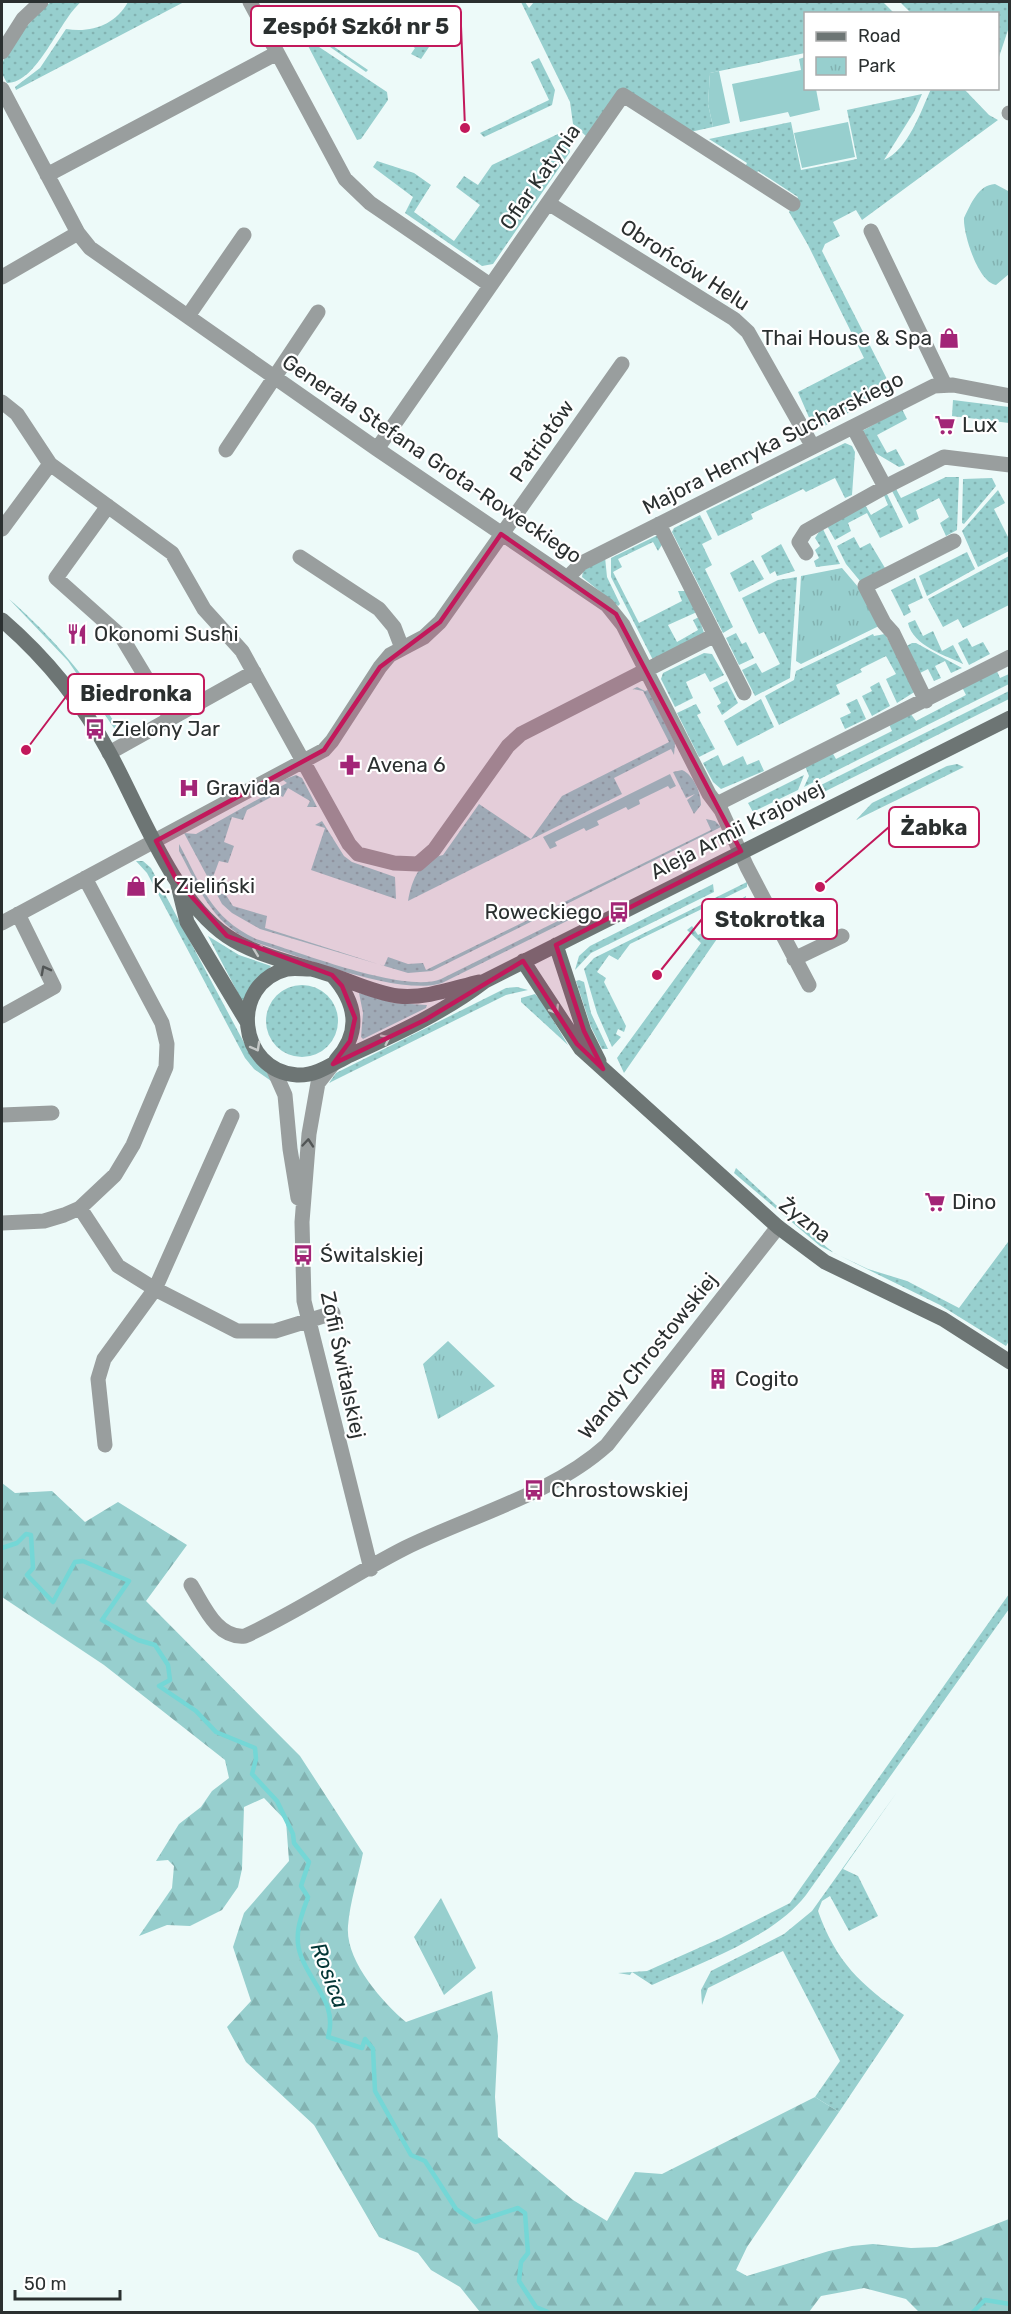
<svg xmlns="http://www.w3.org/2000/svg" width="1011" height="2314" viewBox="0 0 1011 2314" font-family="Rubik,sans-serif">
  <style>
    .grass { fill: url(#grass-dots) }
    .forest { fill: url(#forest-firs) }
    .park { fill: url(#park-tufts) }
    .garden { fill: #97cfce }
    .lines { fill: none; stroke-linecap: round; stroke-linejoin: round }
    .stream { stroke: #74d7d6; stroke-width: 4.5 }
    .street { stroke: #999e9e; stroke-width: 15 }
    .secondary { stroke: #6d7574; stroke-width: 15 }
    .oneway { stroke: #c5c8c7 }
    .oneway2 { stroke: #525656 }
    .marked { fill: #c2185b; fill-opacity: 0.2; stroke: #c2185b; stroke-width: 4.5; stroke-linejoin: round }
    .labels { text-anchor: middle; stroke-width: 4.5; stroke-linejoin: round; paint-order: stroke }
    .street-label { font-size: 21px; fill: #2b3030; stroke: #fff }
    .poi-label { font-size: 21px; fill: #2b3030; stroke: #fff; text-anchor: start }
    .water-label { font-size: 22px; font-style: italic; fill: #033636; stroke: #fff }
    .leader { fill: none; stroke: #c2185b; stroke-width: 2 }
    .callout-dot { fill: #c2185b; stroke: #fff; stroke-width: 2 }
    .callout { fill: #fff; stroke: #c2185b; stroke-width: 2 }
    .callout-label { font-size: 22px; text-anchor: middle; font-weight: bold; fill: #2b3030 }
  </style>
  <defs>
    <pattern id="grass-dots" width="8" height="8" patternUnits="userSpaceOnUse" patternTransform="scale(1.5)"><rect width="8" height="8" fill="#97cfce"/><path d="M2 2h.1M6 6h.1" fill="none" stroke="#82b2b1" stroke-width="1.8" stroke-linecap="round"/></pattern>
    <pattern id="forest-firs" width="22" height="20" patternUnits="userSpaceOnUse" patternTransform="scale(1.5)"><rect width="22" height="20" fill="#97cfce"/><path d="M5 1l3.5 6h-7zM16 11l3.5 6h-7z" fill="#82b2b1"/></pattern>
    <pattern id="park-tufts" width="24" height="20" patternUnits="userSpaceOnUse" patternTransform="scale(1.5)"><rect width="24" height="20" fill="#97cfce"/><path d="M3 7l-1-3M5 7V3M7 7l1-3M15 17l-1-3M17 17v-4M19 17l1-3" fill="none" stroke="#82b2b1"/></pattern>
  </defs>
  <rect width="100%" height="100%" fill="#edfaf9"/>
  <path class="grass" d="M51,2H81C59,20 38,83 7,83C4,77 0,72 2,65C5,50 38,11 51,2Z
    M128,2H184L16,90L15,87L40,68L66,29C92,33 115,25 128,2Z
    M521,2H525L529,8L534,2H883L894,13L806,14L805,53L710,73L708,104L713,127L690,132L620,89L587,137L573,124L570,102Z
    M900,2H1009V27L998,60V14L911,13Z
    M295,12L333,39L330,44L368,70L366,72L320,40L280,22Z
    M376,16L394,26L397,21L429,47L421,59L411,54L415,48L399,37L395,43L369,25Z
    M307,39L387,92L388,100L361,139L357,140L305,40Z
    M539,58L555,90L552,105L484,137L480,133L549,100L531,62Z
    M931,89H964L989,115L998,120L862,220L856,210L833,222L840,236L825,244L822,251L892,389L819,429L811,422L798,392L864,358L808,245L789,212L798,197L758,171L755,176L744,169L747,163L709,139L791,122L801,170L857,159L847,110L922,94L914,112L884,160C908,150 921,111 931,89Z
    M558,134L568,143L570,152L493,264L482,266L405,213L413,197L373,167L377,161L414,173L431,185L414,212L454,241L480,205L456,187L464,176L478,185L492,165Z
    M953,400L1009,407V423L952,416Z
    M902,409L907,419L877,435L887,453L896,449L905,465L899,467L867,448L862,431Z
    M845,443L852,446L855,452L852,495L845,498L835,478L806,492L803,489L751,514L753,519L718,536L706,511Z
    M946,477H959L957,530L946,536L940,523L949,517L939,498L916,510L919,519L909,524L891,489L895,487L901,498Z
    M992,478L996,486L964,524L962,523L963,479Z
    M998,490L1005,503L994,509L1009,539V551L978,567L962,531Z
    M886,492L903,527L880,538L867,513L848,523L851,531L835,540L826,524L864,503L871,515L888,505L883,493Z
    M700,515L712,539L702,544L712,565L705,569L733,627L723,633L672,532L674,528Z
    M822,527L840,564L816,567L814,561L819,558L815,550L820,546L815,538Z
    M658,535L663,543L658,551L653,542L618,559L622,567L613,572L639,623L682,601L678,591H686L697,612L668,625L677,642L698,630L693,620L699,617L704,633L654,662L611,577V558Z
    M854,537L860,548L870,543L885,568L860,581L846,564L837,546Z
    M781,544L795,571L777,576L775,571L770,574L761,556Z
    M967,552L975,569L927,596L919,576Z
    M1009,556V605L963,628L958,619L943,627L928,599Z
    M605,557L607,577L620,604L618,606L582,577L583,571Z
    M753,560L764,579L739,592L730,573Z
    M797,577L790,678L755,696L742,670L756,663L762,673L780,664L764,632L759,634L742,598L778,580Z
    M915,578L923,598L908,605L911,612L904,616L891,590Z
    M9,599C54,638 90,681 121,733L116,731L68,661Z
    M915,620L923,636L933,631L942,651L953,645L963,664C945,655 913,646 908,623Z
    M736,633L742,644L746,642L754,658L739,665L726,638Z
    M873,634L874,636L885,634L916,691L897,703L886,679L896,674L886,656L860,669L862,672L836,685L840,694L779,725L765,696L794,680L796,671Z
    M967,638L972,647L983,642L990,654L969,665L958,643Z
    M912,643H916L962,668L951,673L945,661L935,666L941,678L934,681L928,669L918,674L905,647Z
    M704,653L712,654L724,675L710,682L705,673L686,682L693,698L675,707L661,679L663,673Z
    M996,669L1000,678L1009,674V684L804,787L809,776L805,766L832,752L836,759L892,731L889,724L910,713L916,721L966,695L962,687Z
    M727,681L738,703L722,715L717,706L721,703L713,688Z
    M879,682L890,706L872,716L862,696L872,691L870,687Z
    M637,687L645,691L648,690L675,743L674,755L671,749L614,778L622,794L408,901C412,879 420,859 443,855L479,804L531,839L562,796L669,742L643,691L633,689L625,693Z
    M1009,691V699L806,801L803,794Z
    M761,699L774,727L737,746L724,721Z
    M857,699L866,719L845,729L840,718L851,713L846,704Z
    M696,704L701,713L697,715L715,749L699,757L677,713Z
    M718,755L723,766L743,756L747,765L759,760L764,771L721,789L713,782L703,763Z
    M957,764L964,767L856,820L872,803L947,766Z
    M682,770C694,775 701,793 701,805L694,814L687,800L695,794L686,798L673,772Z
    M296,775L302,778L317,807H307L310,801L288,788L283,797L277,794L247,810L243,820L232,817L224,842L234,846L228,863L219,861L212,880L221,883L219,893L226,895L233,906L267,916L265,928L384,966L388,957L408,964L423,963L426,970L711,830L706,819L715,821L721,827L432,971L408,973L260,929L232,913L222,904L184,833L196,834L287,783L283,780Z
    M804,775L798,790L753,812L748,803Z
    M322,821L344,856L352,862L395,877L396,899L311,870L325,828L315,825Z
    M179,844C202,886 210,917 256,939C297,951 404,994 441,979L580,910L579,915L442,983C398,997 298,955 251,941C210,921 200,889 179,851Z
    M136,861H143L151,868L249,1052L269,1073L274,1083L254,1069L245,1058L147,873Z
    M747,882V887L630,944L618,960L609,955L597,972L606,978L604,982L626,1026L624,1032L618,1029L616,1034L621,1037L612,1047L597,1013L584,969L594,958Z
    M713,884L714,892L591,953L575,970L579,956L590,946Z
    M746,896V897L624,1073L617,1058L701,943L687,930L692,926L698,935L722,923L716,914Z
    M208,936L239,955L271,966L245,1001L241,999Z
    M579,980L584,982L591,1013L608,1049H602L591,1027L576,981Z
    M266 1021a36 36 0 1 1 72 0a36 36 0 1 1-72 0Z
    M517,987L528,990L506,995L329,1083L336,1073L506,988Z
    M359,993L394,1003L427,1005L426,1008L363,1039L361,1037L363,1013Z
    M535,994L541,1000L568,1045L521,1002V998Z
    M736,1168L790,1218L834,1253L868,1269L907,1281L959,1308L1008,1242L1009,1341L1006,1346L940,1305L820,1246L734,1173Z
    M1009,1594V1609L806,1895C774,1937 701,1963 652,1985L632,1972L630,1975L618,1973L647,1971L721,1938L790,1903Z
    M897,1792L843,1869L858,1876L878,1916L849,1931L830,1896L822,1901L818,1911C836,1962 861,1985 904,2015L839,2112L815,2097L840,2061L783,1951L708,1988L702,2005L701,1990L711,1971L784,1934L812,1911Z"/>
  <path class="forest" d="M2,1483L15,1493L52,1491L85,1522L118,1502L187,1545L146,1601L300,1756L363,1853C358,1877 350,1902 348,1926C345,1960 382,2002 406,2022L492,1991L498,2036L495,2097L498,2137L573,2200L607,2221L635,2172L662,2174L815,2097L839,2112L747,2247L736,2270L747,2276L829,2251L852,2246L873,2244L911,2248L937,2247L1009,2219V2312H919L906,2299L864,2288L821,2296L809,2312H480L460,2287L431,2270L418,2253L379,2237L314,2125L246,2062L227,2027L251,2001L233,1947L244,1913L289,1861L286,1821L264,1798L244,1807L242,1869L238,1887L222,1910L190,1926L167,1925L139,1936L172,1888L174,1866L168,1860L156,1861L179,1824L201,1807L212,1791L229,1778L225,1760L104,1665L2,1597Z"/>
  <path class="park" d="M995,184L1010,192L1009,274L996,285C978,282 963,234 964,218C971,204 978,185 995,184Z
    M842,568L859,588L879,626L801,664L796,661L801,576Z
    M448,1341L495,1386L438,1419L423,1364Z
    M441,1898L476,1968L444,1995L414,1937Z"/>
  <path class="garden" d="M805,57L806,88L816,89L820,110L790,117L788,112L740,122L732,84L801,70L799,59Z
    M719,71L730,123L713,127L708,104L710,73Z
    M848,122L855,157L802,168L794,133Z
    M670,774L676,786L670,789L668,786L639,800L640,804L628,810L626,807L597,821L599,825L586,831L584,828L555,842L557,846L550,849L543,837Z"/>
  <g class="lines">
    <path class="stream" d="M2,1548L17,1543L26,1534L31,1535L33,1568L27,1575L53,1602L75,1562L83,1561L129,1581L102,1620L138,1640L155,1645L168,1665L170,1680L159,1686L196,1711L216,1732L255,1748L256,1759L252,1774L277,1801L293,1834L294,1843L309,1862L301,1886L308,1897C301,1916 293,1936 301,1956C311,1984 338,2004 328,2037L362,2048L365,2039L373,2049L375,2091L411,2155L425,2161L456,2209L475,2222L518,2208L525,2213L528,2253L521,2262L519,2281L536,2307L548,2312
      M973,2312L985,2300L1010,2304"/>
    <path class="street" d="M250,2L345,179L370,203L490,285
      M2,52L23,19L41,2
      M2,89L78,233
      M1009,113H1010
      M47,175L277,53
      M548,203L734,319L748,332L813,447
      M871,231L945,385
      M2,277L78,233L90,248L377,449L607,605L623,625L709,794L721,810L747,867L809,985
      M188,316L244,235
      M2,402L17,414L50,464L172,553L204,609L242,651L349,844L358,854L394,863L418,864L434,850L508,746L521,734L715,635
      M853,427L885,487L944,457L1010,465
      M377,449L623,95L793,204
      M226,450L318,312
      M108,506L56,578L121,636L171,719
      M659,524L744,693
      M2,529L50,464
      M806,553L799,542L806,531L885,487
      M300,557L379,609L394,627L402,648
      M567,578L582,563L934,386L953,385L1010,396
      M926,701L893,633L884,623L865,586L954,541
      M109,753L254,672
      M717,804L1010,657
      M2,923L324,750L332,741L380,667L390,655L424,637L440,622L622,364
      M794,959L842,936
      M2,1016L54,987L18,914
      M333,1064L318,1083L309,1134L302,1222L304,1301L371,1569
      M273,1068L285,1095L290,1149L298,1198
      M2,1115L52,1113
      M80,1208L118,1266L155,1289L237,1331H275L333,1313
      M2,1223L44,1221L64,1215L80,1208L115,1175L133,1145L166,1067L167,1044L162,1023L85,878
      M105,1445L98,1379L104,1359L155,1289L232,1116
      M191,1585C204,1606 217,1639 245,1636C300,1611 350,1576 405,1548C470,1516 553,1494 607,1445L778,1227"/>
    <path class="secondary" d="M2,620C46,658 82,702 110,754C141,811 172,898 227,936C255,955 293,963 325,973C349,980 373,993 398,996C425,999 454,988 479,982
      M178,885L187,922L247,1022
      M556,945L584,1031L599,1061
      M523,961L581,1049L778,1227L825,1262L943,1319L1010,1362
      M310,969C303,969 294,968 287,969C228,984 238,1071 297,1075C316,1076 332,1064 348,1056C396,1034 443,1013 485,981L1010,718
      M332,975C356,1002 362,1032 336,1060"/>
  </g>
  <defs><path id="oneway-chevron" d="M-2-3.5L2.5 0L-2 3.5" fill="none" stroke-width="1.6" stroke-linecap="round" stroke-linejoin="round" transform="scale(1.5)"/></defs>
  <g class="oneway">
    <use href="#oneway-chevron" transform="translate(257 950) rotate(-159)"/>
    <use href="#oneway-chevron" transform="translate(555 1010) rotate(58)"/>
    <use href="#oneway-chevron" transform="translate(386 1039) rotate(-26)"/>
    <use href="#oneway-chevron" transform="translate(256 1047) rotate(61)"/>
  </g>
  <g class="oneway2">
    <use href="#oneway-chevron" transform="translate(45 970) rotate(-118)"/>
    <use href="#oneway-chevron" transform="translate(308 1143) rotate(-85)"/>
  </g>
  <path class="marked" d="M501,534L616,614L741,851L556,945L584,1031L603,1069L577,1044L523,961L425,1020L333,1064L350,1041L355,1018L342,986L332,975L227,936L176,879L156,841L324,750L380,667L440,622Z"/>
  <defs>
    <g id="shop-bare" transform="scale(1.62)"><path d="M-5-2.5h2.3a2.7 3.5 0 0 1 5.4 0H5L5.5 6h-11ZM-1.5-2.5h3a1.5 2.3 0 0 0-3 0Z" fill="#a32577" stroke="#fff" stroke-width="2.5" paint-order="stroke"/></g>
    <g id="supermarket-bare" transform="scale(1.62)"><path d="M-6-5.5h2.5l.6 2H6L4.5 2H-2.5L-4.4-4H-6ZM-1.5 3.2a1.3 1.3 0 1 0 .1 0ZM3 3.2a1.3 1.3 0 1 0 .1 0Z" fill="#a32577" stroke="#fff" stroke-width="2.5" paint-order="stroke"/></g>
    <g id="restaurant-bare" transform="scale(1.62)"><path d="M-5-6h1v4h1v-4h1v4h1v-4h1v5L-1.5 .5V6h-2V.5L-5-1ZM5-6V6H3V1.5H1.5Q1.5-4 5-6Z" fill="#a32577" stroke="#fff" stroke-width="2.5" paint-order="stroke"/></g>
    <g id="bus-bare" transform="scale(1.62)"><path d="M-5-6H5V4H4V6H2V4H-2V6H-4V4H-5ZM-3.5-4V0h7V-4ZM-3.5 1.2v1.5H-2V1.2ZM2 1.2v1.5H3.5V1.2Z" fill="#a32577" stroke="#fff" stroke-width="2.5" paint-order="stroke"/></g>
    <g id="pharmacy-bare" transform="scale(1.62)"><path d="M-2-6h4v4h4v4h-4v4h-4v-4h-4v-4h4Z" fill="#a32577" stroke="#fff" stroke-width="2.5" paint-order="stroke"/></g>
    <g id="hospital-bare" transform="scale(1.62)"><path d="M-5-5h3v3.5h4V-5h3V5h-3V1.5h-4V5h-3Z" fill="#a32577" stroke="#fff" stroke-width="2.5" paint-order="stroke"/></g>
    <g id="building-bare" transform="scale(1.62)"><path d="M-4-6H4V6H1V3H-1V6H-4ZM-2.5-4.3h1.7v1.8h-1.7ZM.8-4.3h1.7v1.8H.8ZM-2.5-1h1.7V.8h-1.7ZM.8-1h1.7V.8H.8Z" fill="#a32577" stroke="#fff" stroke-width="2.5" paint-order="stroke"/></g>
  </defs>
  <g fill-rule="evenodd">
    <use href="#shop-bare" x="949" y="338"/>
    <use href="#supermarket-bare" x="945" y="425"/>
    <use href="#restaurant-bare" x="77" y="634"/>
    <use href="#bus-bare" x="95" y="729"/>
    <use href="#pharmacy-bare" x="350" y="765"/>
    <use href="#hospital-bare" x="189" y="788"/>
    <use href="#shop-bare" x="136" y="886"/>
    <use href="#bus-bare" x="619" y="912"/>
    <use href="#supermarket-bare" x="935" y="1202"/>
    <use href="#bus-bare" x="303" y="1255"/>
    <use href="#building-bare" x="718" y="1379"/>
    <use href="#bus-bare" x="534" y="1490"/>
  </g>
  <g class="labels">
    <g class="street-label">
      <text transform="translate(540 177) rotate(-55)" y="7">Ofiar Katynia</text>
      <text transform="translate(685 265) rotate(33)" y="7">Obrońców Helu</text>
      <text transform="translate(542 441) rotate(-55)" y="7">Patriotów</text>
      <text transform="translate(773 443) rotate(-27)" y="7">Majora Henryka Sucharskiego</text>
      <text transform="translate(432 459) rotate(34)" y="7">Generała Stefana Grota-Roweckiego</text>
      <text transform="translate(737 830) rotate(-27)" y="7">Aleja Armii Krajowej</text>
      <text transform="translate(805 1220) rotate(38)" y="7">Żyzna</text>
      <text transform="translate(648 1356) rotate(-51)" y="7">Wandy Chrostowskiej</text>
      <text transform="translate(343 1365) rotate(78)" y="7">Zofii Świtalskiej</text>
    </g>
    <g class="poi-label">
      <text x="932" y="345" text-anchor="end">Thai House &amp; Spa</text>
      <text x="962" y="432">Lux</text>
      <text x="94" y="641">Okonomi Sushi</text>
      <text x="112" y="736">Zielony Jar</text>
      <text x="367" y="772">Avena 6</text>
      <text x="206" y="795">Gravida</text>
      <text x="153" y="893">K. Zieliński</text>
      <text x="602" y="919" text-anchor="end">Roweckiego</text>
      <text x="952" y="1209">Dino</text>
      <text x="320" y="1262">Świtalskiej</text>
      <text x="735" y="1386">Cogito</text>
      <text x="551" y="1497">Chrostowskiej</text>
    </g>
    <g class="water-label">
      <text transform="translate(330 1975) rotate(69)" y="8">Rosica</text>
    </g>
  </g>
  <path class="leader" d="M465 128L461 26M26 750L68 694M820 887L889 827M657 975L702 919"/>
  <g class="callout-dot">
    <circle cx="465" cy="128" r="6"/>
    <circle cx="26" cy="750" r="6"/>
    <circle cx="820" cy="887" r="6"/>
    <circle cx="657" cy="975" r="6"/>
  </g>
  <g class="callout">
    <rect x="251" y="6" width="210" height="40" rx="6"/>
    <rect x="68" y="674" width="136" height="40" rx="6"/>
    <rect x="889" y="807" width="90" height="40" rx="6"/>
    <rect x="702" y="899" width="135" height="40" rx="6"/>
  </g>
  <g class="callout-label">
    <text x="356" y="34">Zespół Szkół nr 5</text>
    <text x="136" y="701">Biedronka</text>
    <text x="934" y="835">Żabka</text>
    <text x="770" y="927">Stokrotka</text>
  </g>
  <rect width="1011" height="2314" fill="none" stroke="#2b3030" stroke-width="6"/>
  <rect x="804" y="12" width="195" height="78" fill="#ffffff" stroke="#aaacac" stroke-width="1.5"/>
  <rect x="816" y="32" width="30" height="9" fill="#6d7574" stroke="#aaacac" stroke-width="1.5"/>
  <text x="858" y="42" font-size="18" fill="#2b3030">Road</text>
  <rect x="816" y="57" width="30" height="18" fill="url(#park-tufts)" stroke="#aaacac" stroke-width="1.5"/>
  <text x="858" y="72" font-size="18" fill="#2b3030">Park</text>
  <path d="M15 2290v9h105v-9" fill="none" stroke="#2b3030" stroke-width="3"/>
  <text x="24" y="2290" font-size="18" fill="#2b3030" stroke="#ffffff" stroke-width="4.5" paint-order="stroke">50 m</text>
</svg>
